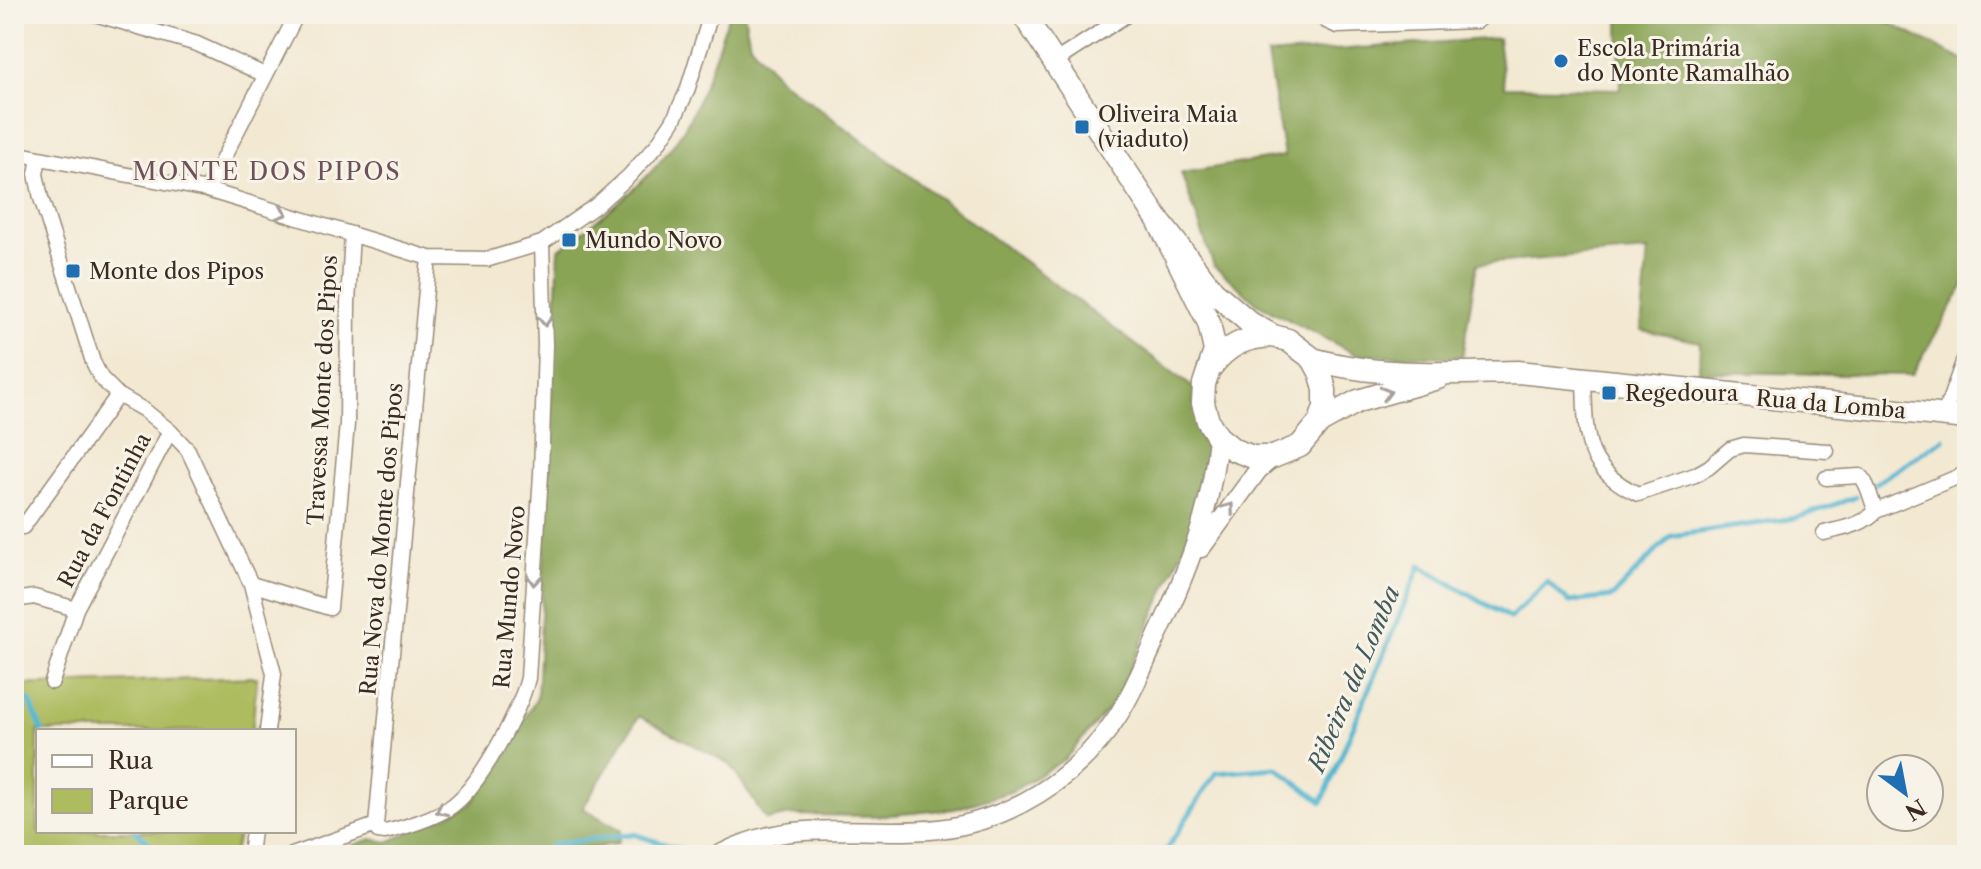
<svg xmlns="http://www.w3.org/2000/svg" width="1981" height="869" viewBox="0 0 1981 869" font-family="'Libre Caslon Text',serif">
  <style>
    .green { fill: #adbc5f; stroke: #74733e; stroke-width: 2 }
    .forest { fill: #8aa456; stroke: #62673a; stroke-width: 2 }
    .lines { fill: none; stroke-linecap: round; stroke-linejoin: round }
    .stream { stroke: #51b6d0; stroke-width: 5 }
    .minor-casing { stroke: #978a78; stroke-width: 17 }
    .tertiary-casing { stroke: #978a78; stroke-width: 21 }
    .secondary-casing { stroke: #978a78; stroke-width: 25 }
    .minor { stroke: #fff; stroke-width: 14 }
    .tertiary { stroke: #fff; stroke-width: 18 }
    .secondary { stroke: #fff; stroke-width: 22 }
    .oneway { stroke: #a79f9a }
    .poi-dot { fill: #1f6fb2; stroke: #f7f3e8; stroke-width: 3 }
    .labels { text-anchor: middle; stroke-width: 6; stroke-linejoin: round; paint-order: stroke }
    .poi-label { font-size: 22px; fill: #3b2a1e; stroke: #f7f3e8; text-anchor: start }
    .street-label { font-size: 22px; fill: #3b2a1e; stroke: #f7f3e8 }
    .neighbourhood-label { font-size: 24px; letter-spacing: 2px; fill: #6e5259; stroke: #f7f3e8 }
    .water-label { font-size: 24px; font-style: italic; fill: #435b5c; stroke: #f7f3e8 }
  </style>
  <rect width="100%" height="100%" fill="#f7f3e8"/>
  <filter id="ink" filterUnits="userSpaceOnUse"><feTurbulence type="fractalNoise" baseFrequency=".0125" numOctaves="2"/><feDisplacementMap in="SourceGraphic" scale="16" xChannelSelector="R" yChannelSelector="G"/><feConvolveMatrix kernelMatrix="1 2 1 2 8 2 1 2 1" color-interpolation-filters="sRGB"/></filter>
  <filter id="wash" filterUnits="userSpaceOnUse"><feTurbulence type="fractalNoise" baseFrequency=".006" numOctaves="4" result="noise"/><feDisplacementMap in="SourceGraphic" scale="32" xChannelSelector="R" yChannelSelector="G"/><feGaussianBlur stdDeviation="1.8" result="paint"/><feColorMatrix in="noise" values="0 0 0 0 0 0 0 0 0 0 0 0 0 0 0 0 0 1.4 0 .05"/><feComposite in="paint" operator="in"/></filter>
  <g filter="url(#wash)">
    <rect width="100%" height="100%" fill="#f3e9d3"/>
    <path class="green" d="M257,677L252,731H38V831H240L233,855H14V685Z"/>
    <path class="forest" d="M729,14H744L750,44L780,79L1195,389L1194,402L1211,464L1197,517L1117,699L1065,759L1013,791L955,809L880,816L791,815L766,820L730,764L639,716L583,808L621,830L618,843L563,855H326L371,839L388,842L473,803L537,698L559,249C611,210 668,169 695,107C709,77 718,45 729,14Z
      M1619,14H1872L1967,62V280L1912,375L1699,372L1700,342L1641,330L1648,251L1477,264L1462,357L1357,355L1258,304L1214,266L1181,173L1284,156L1267,55L1498,38L1504,87L1620,89Z"/>
    <g class="lines">
      <path class="stream" d="M1876,483L1944,439
        M14,697L30,701L42,731
        M135,831L164,855
        M537,855L555,844L633,834L680,849
        M1157,855L1166,850L1216,773L1277,768L1322,802L1420,566L1510,618L1547,582L1569,602L1612,597L1671,536L1796,518L1856,497"/>
    </g>
  </g>
  <g filter="url(#ink)">
    <g class="lines">
      <g class="minor-casing">
        <path id="minor" d="M95,14L197,44L265,75
          M1321,14L1326,21L1337,26L1477,21L1486,14
          M1054,62L1128,14
          M14,153L207,190L429,258L489,259L542,243L598,204L629,176L657,145L673,121L687,91L711,14
          M39,158L36,174L41,198L93,362L101,378L118,395L144,410L170,431L188,450L251,584L274,674L267,731
          M207,190L297,14
          M1584,380C1586,435 1582,468 1638,494L1695,475L1709,467L1730,449L1744,445L1827,451
          M1944,415L1967,351
          M1826,478L1860,476C1869,484 1870,499 1876,511
          M14,521L23,527L118,395
          M1824,533C1843,528 1862,526 1876,511L1967,473
          M251,584L330,608L347,424L348,303L352,234
          M14,600L34,597L76,609
          M52,682L76,609L170,431
          M376,825L378,831L385,832C403,828 434,818 449,808C478,790 520,711 528,678L541,474L545,345L542,243
          M376,825L429,258
          M250,855L253,831
          M292,855L376,825"/>
      </g>
      <g class="tertiary-casing">
        <path id="tertiary" d="M1201,548L1258,470L1273,457
          M719,855C794,814 860,838 939,829C1009,821 1076,779 1115,720C1134,692 1146,659 1161,628C1190,565 1212,507 1218,437"/>
      </g>
      <g class="secondary-casing">
        <path id="secondary" d="M1023,14L1158,220L1213,291L1250,323L1273,336L1288,340L1313,359L1321,374L1325,390V407L1320,422L1300,446L1273,457H1253L1234,450L1218,437L1208,421L1203,403L1204,384L1215,351L1209,323L1158,220
          M1313,359C1378,378 1451,373 1518,372L1967,418
          M1211,367C1228,345 1245,337 1273,336
          M1320,422L1358,401L1438,378"/>
      </g>
      <use href="#minor" class="minor"/>
      <use href="#tertiary" class="tertiary"/>
      <use href="#secondary" class="secondary"/>
    </g>
    <defs><path id="oneway-chevron" d="M-2-3.5L2.5 0L-2 3.5" fill="none" stroke-width="1.6" stroke-linecap="round" stroke-linejoin="round" transform="scale(2)"/></defs>
    <g class="oneway">
      <use href="#oneway-chevron" transform="translate(282 213) rotate(17)"/>
      <use href="#oneway-chevron" transform="translate(545 321) rotate(89)"/>
      <use href="#oneway-chevron" transform="translate(1386 393) rotate(-15)"/>
      <use href="#oneway-chevron" transform="translate(1229 508) rotate(-53)"/>
      <use href="#oneway-chevron" transform="translate(534 580) rotate(94)"/>
      <use href="#oneway-chevron" transform="translate(441 810) rotate(154)"/>
    </g>
  </g>
  <g class="poi-dot">
    <circle cx="1561" cy="61" r="8"/>
    <rect x="1074" y="119" width="16" height="16" rx="4"/>
    <rect x="561" y="232" width="16" height="16" rx="4"/>
    <rect x="65" y="263" width="16" height="16" rx="4"/>
    <rect x="1601" y="385" width="16" height="16" rx="4"/>
  </g>
  <g class="labels">
    <g class="poi-label">
      <text x="1577" y="56">Escola Primária<tspan x="1577" dy="25">do Monte Ramalhão</tspan></text>
      <text x="1098" y="122">Oliveira Maia<tspan x="1098" dy="25">(viaduto)</tspan></text>
      <text x="585" y="248">Mundo Novo</text>
      <text x="89" y="279">Monte dos Pipos</text>
      <text x="1625" y="401">Regedoura</text>
    </g>
    <g class="street-label">
      <text transform="translate(322 390) rotate(-87)" y="8">Travessa Monte dos Pipos</text>
      <text transform="translate(1831 404) rotate(5)" y="8">Rua da Lomba</text>
      <text transform="translate(104 510) rotate(-62)" y="8">Rua da Fontinha</text>
      <text transform="translate(381 539) rotate(-85)" y="8">Rua Nova do Monte dos Pipos</text>
      <text transform="translate(509 597) rotate(-85)" y="8">Rua Mundo Novo</text>
    </g>
    <g class="neighbourhood-label">
      <text x="267" y="180">MONTE DOS PIPOS</text>
    </g>
    <g class="water-label">
      <text transform="translate(1354 679) rotate(-67)" y="8">Ribeira da Lomba</text>
    </g>
  </g>
  <rect width="1981" height="869" fill="none" stroke="#f7f3e8" stroke-width="48"/>
  <rect x="36" y="729" width="260" height="104" fill="#f7f3e8" stroke="#aca397" stroke-width="2"/>
  <rect x="52" y="755" width="40" height="12" fill="#ffffff" stroke="#aca397" stroke-width="2"/>
  <text x="108" y="769" font-size="24" fill="#3b2a1e">Rua</text>
  <rect x="52" y="789" width="40" height="24" fill="#adbc5f" stroke="#aca397" stroke-width="2"/>
  <text x="108" y="809" font-size="24" fill="#3b2a1e">Parque</text>
  <g transform="translate(1905 793) rotate(148)"><circle r="38" fill="#f7f3e8" stroke="#aca397" stroke-width="2"/>
  <path d="M0-6L14 30L0 20L-14 30Z" fill="#1f6fb2"/>
  <text y="-12" font-size="22" font-weight="bold" text-anchor="middle" fill="#3b2a1e">N</text>
  </g>
</svg>
